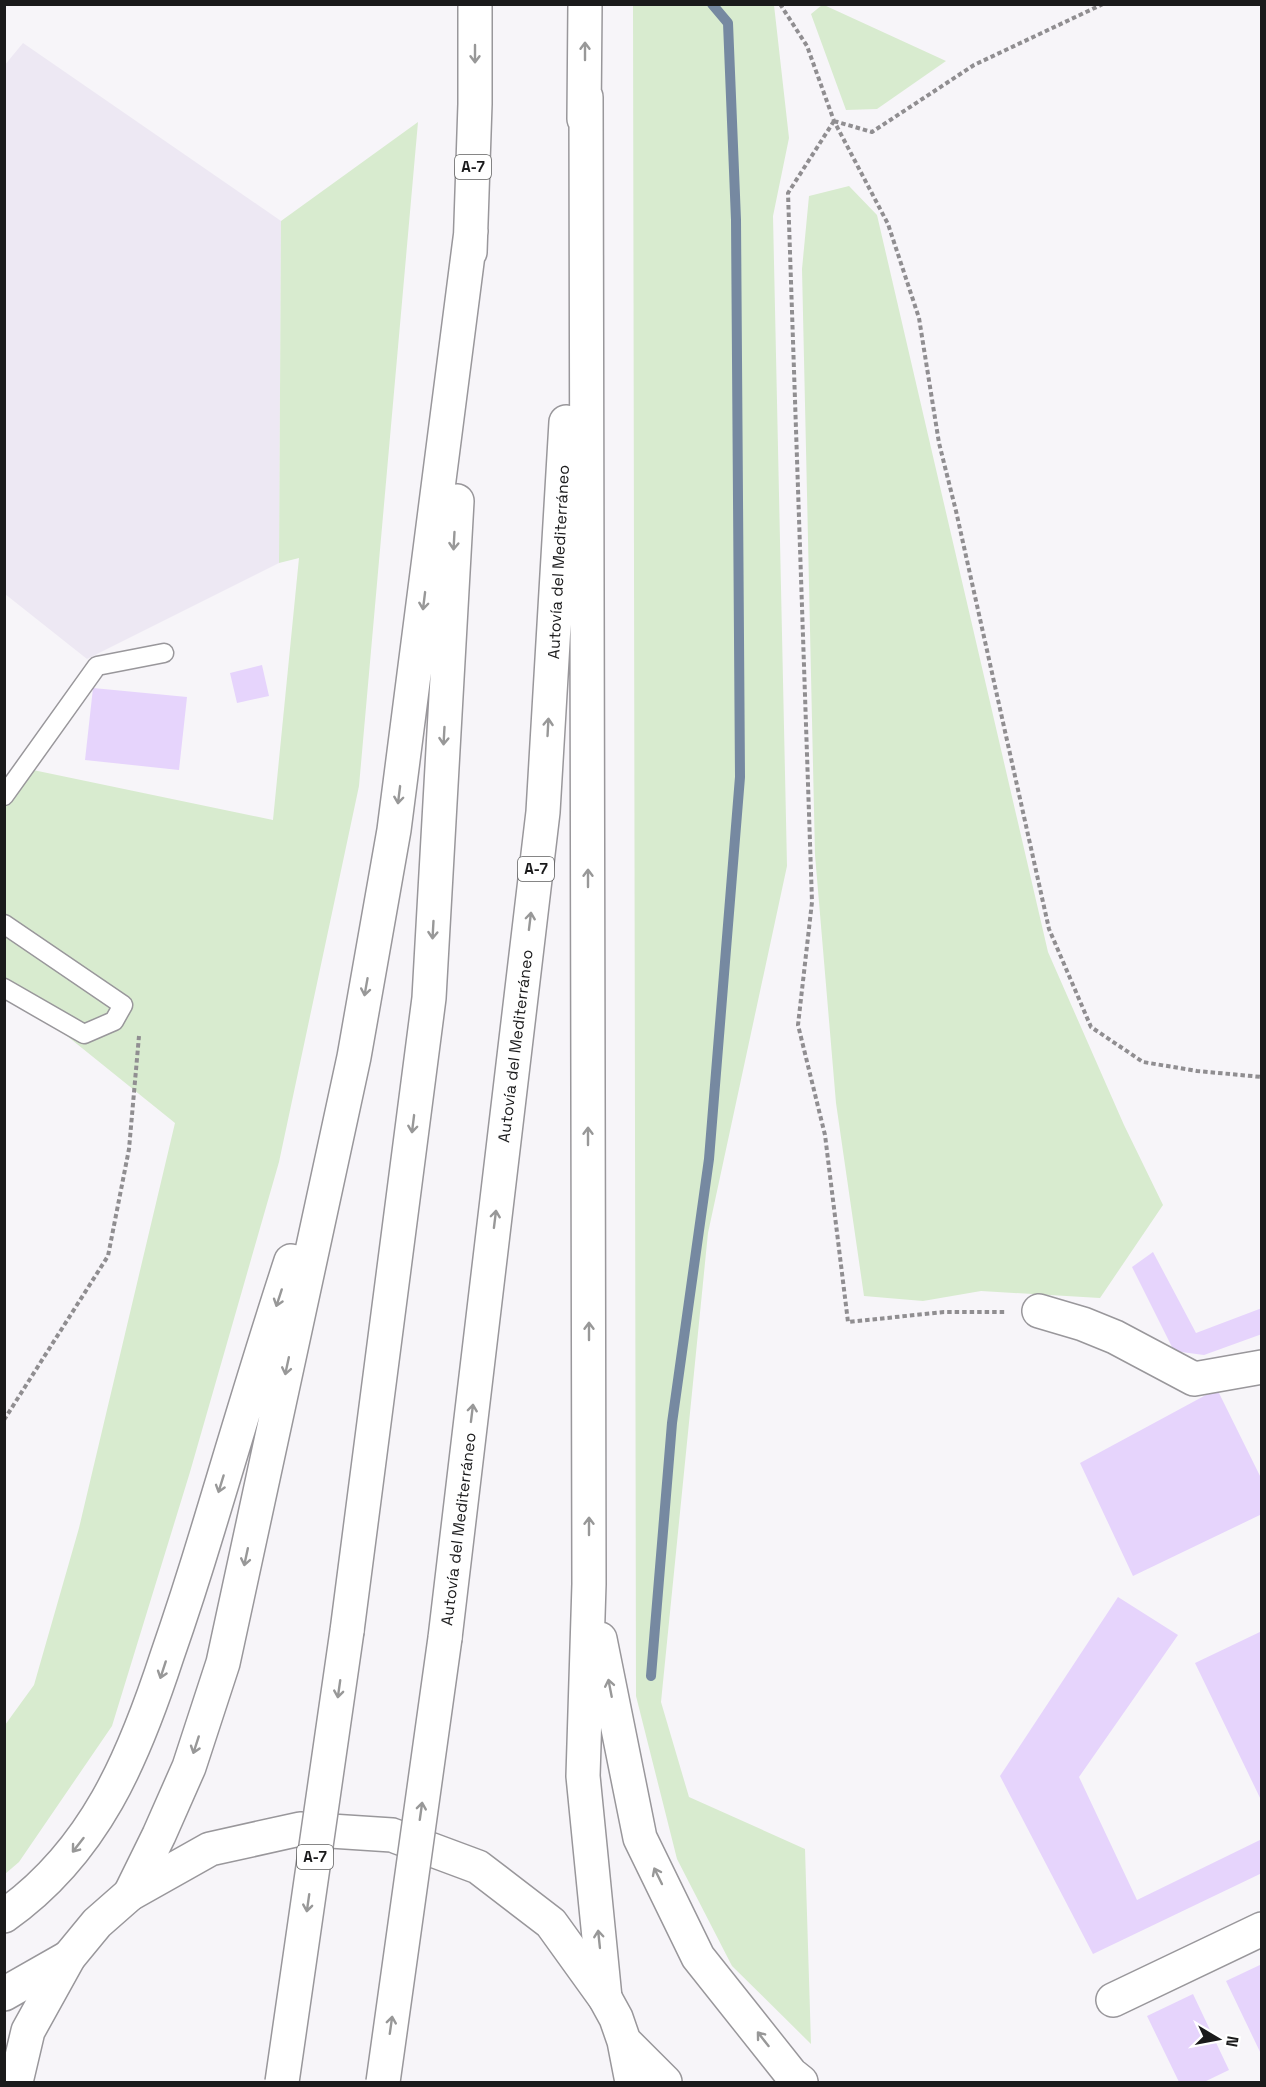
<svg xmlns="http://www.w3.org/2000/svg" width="1266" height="2087" viewBox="0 0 1266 2087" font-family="'Space Grotesk',sans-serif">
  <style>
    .built { fill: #ede8f3 }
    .green { fill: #d8ebcf }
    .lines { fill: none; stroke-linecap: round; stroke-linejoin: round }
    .stream { stroke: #7689a1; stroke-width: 10 }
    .building { fill: #e6d4fc }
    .lane-casing { stroke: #99979b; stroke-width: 21 }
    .street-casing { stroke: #99979b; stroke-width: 36 }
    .secondary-casing { stroke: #99979b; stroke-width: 36 }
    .primary-casing { stroke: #99979b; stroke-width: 36 }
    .highway-casing { stroke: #99979b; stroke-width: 36 }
    .path { stroke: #908e91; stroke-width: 4; stroke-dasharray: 4.5 3; stroke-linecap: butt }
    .lane { stroke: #fff; stroke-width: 18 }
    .street { stroke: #fff; stroke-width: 33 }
    .secondary { stroke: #fff; stroke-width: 33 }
    .primary { stroke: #fff; stroke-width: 33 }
    .highway { stroke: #fff; stroke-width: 33 }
    .highway-bridge-casing { stroke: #99979b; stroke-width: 36; stroke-linecap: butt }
    .highway-bridge { stroke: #fff; stroke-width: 33 }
    .oneway { stroke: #989898 }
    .labels { text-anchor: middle; stroke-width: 5; stroke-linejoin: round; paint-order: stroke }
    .shield { fill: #fff; stroke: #5f5f5f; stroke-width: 1.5 }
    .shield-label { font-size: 15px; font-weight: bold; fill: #1a1a1b }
    .street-label { font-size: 16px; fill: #1a1a1b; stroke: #fff }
  </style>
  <rect width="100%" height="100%" fill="#f7f5f9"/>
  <path class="built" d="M23,43L281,221L279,563L87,659L5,594L4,66Z"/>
  <path class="green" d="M633,5H774L789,138L773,216L787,866L708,1233L661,1702L689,1797L805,1849L811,2044L732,1966L677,1859L636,1696Z
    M822,5H824L946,61L877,109L846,110L811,14Z
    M418,122L359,786L279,1162L190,1472L112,1726L19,1862L5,1874V1725L34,1685L79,1528L175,1123L5,986L4,791L33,770L273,820L299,558L279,563L281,221Z
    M849,186L877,215L1048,952L1124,1125L1163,1205L1100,1298L981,1291L923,1301L864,1296L836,1103L815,855L802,269L809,196Z"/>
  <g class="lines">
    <path class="stream" d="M651,1676L672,1423L709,1159L740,777L736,220L728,23L712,4"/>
  </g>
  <path class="building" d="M262,665L269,696L237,703L230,673Z
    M93,688L187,697L179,770L85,760Z
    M1153,1252L1196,1333L1262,1308V1334L1204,1355L1174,1351L1132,1267Z
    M1217,1389L1262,1480V1514L1133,1576L1080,1463Z
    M1118,1597L1178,1635L1079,1777L1137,1900L1262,1839V1873L1093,1954L1000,1776Z
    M1262,1631V1802L1195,1663Z
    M1262,1964V2056L1226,1981Z
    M1193,1994L1229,2070L1204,2082H1179L1147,2016Z"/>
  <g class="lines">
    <g class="lane-casing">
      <path id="lane" d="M4,796L97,666L164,653
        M4,924L123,1005L114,1021L84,1034L4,988"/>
    </g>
    <g class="street-casing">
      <path id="street" d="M1039,1311L1083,1324L1115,1337L1194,1379L1262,1367
        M1113,2000L1262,1929"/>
    </g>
    <g class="secondary-casing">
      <path id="secondary" d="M4,1994L69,1957"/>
    </g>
    <g class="primary-casing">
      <path id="primary" d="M624,2041L665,2082
        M16,2082L28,2031L69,1957L97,1923L130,1894L210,1849L300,1829L392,1835L478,1867L551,1923L605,1998L616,2018L624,2041L632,2082"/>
    </g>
    <g class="highway-casing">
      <path id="highway" d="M586,97L589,1584L583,1776L605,1998
        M584,119L585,4
        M470,252L475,104V4
        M347,1631L429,998L457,501
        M445,1638L543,812L566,422
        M600,1639L640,1838L698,1957L791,2074L801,2082
        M130,1894L159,1835L189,1767L223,1663L354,1057L394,830L471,231
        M4,1916C95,1852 134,1757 167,1656C182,1613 196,1569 209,1526C236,1437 262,1349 291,1261"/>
    </g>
    <path class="path" d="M780,4L807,46L834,121L888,224L919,318L939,443L956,511L1049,929L1091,1027L1143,1062L1197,1071L1262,1077
      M834,121L788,193L812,902L798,1025L825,1135L848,1322L944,1312H1005
      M834,121L872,132L974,65L1103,4
      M4,1420L108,1256L129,1149L139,1036"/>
    <use href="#lane" class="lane"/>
    <use href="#street" class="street"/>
    <use href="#secondary" class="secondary"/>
    <use href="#primary" class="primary"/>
    <use href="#highway" class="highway"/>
    <g class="highway-bridge-casing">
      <path id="highway-bridge" d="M282,2082L347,1631
        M383,2082L445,1638"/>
    </g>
    <use href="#highway-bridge" class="highway-bridge"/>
  </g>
  <defs><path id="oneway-shaft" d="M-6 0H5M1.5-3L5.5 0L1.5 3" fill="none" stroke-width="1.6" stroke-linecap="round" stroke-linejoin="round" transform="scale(1.5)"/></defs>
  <g class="oneway">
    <use href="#oneway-shaft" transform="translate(585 51) rotate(-90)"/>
    <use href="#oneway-shaft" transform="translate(475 54) rotate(90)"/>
    <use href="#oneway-shaft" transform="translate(454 541) rotate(93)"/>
    <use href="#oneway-shaft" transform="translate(424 601) rotate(97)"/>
    <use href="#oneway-shaft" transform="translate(548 727) rotate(-87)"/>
    <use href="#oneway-shaft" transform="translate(444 736) rotate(93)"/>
    <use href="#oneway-shaft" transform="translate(399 795) rotate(97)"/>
    <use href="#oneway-shaft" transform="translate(588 878) rotate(-90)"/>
    <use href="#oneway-shaft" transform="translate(530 921) rotate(-83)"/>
    <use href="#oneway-shaft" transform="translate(433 930) rotate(93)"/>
    <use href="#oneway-shaft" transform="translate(366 987) rotate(100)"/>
    <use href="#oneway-shaft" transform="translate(413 1124) rotate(97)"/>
    <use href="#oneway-shaft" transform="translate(588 1136) rotate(-90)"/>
    <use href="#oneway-shaft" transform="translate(495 1219) rotate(-83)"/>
    <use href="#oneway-shaft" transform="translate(279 1298) rotate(108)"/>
    <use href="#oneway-shaft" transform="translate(589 1331) rotate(-90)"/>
    <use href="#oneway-shaft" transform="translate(287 1366) rotate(102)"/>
    <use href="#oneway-shaft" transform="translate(472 1413) rotate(-83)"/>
    <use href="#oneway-shaft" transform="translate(221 1484) rotate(107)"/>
    <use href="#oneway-shaft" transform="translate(589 1526) rotate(-90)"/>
    <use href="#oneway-shaft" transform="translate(246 1557) rotate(102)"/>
    <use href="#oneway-shaft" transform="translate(163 1670) rotate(108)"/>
    <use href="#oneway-shaft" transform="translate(610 1688) rotate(-101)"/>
    <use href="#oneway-shaft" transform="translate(339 1689) rotate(98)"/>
    <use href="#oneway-shaft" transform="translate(196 1745) rotate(108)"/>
    <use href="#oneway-shaft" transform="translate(421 1811) rotate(-82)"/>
    <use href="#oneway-shaft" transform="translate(78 1845) rotate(128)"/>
    <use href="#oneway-shaft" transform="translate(658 1876) rotate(-116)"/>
    <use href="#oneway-shaft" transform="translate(308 1903) rotate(98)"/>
    <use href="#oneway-shaft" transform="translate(599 1939) rotate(-96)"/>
    <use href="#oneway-shaft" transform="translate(391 2025) rotate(-82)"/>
    <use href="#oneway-shaft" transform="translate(763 2039) rotate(-128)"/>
  </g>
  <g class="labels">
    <g class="shield">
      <rect x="455" y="155" width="36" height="24" rx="4.5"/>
      <rect x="518" y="857" width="36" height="24" rx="4.5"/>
      <rect x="297" y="1845" width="36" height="24" rx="4.5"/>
    </g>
    <g class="shield-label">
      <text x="473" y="172">A-7</text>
      <text x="536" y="874">A-7</text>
      <text x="315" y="1862">A-7</text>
    </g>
    <g class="street-label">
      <text transform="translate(558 562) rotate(-87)" y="6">Autovía del Mediterráneo</text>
      <text transform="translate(515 1046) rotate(-83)" y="6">Autovía del Mediterráneo</text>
      <text transform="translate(458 1529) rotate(-83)" y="6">Autovía del Mediterráneo</text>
    </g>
  </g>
  <rect width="1266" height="2087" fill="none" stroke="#1a1a1b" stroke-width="12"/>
  <g transform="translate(1218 2039) rotate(100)" stroke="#ffffff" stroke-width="4.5" paint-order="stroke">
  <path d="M0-4.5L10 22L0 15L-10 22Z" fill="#1a1a1b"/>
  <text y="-9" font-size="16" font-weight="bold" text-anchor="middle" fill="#1a1a1b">N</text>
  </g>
</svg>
